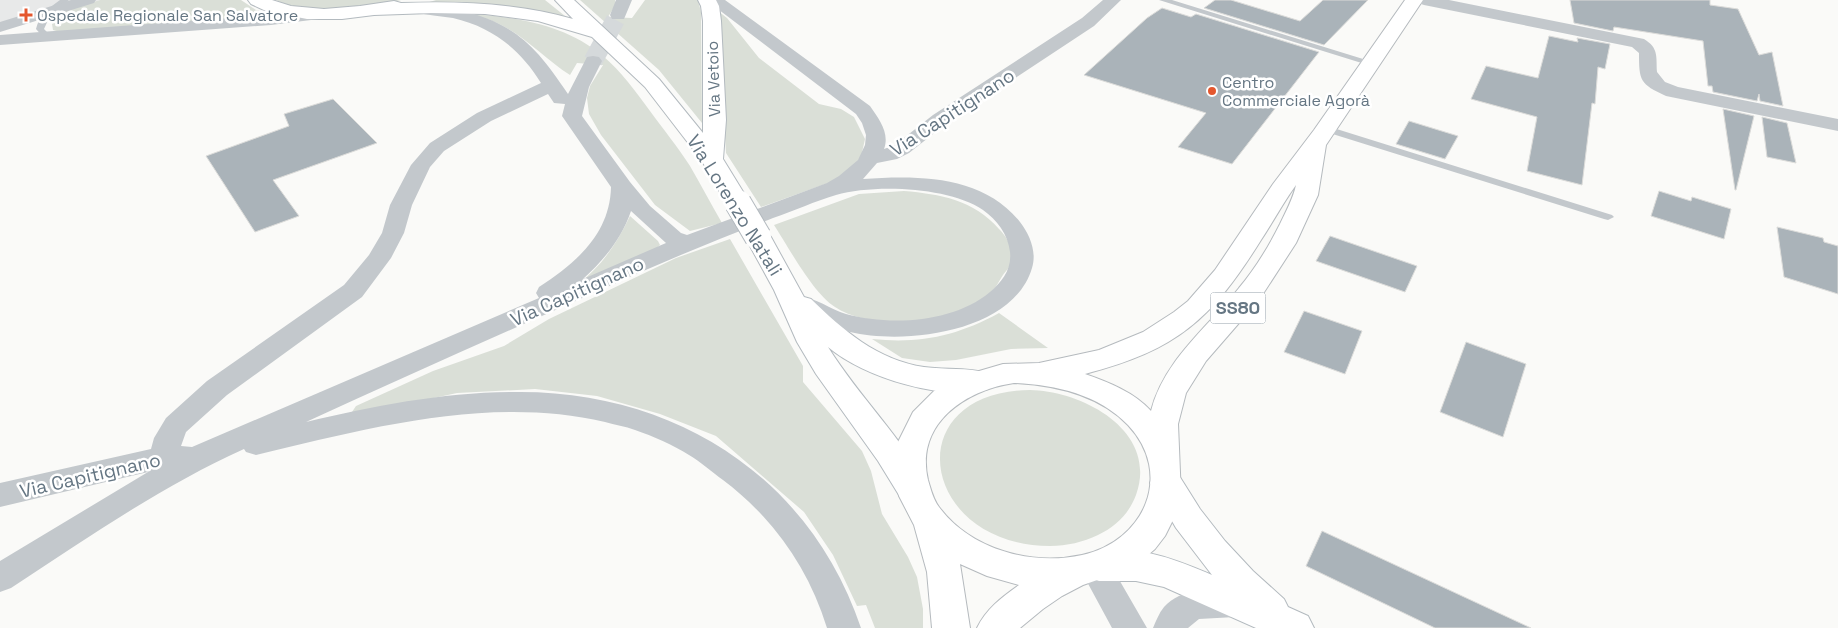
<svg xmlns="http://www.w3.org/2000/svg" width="1838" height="628" viewBox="0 0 1838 628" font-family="'Space Grotesk',sans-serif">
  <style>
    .built { fill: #e8e9e9 }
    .green { fill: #dadfd7 }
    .building { fill: #aab3b9; stroke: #dcdcda }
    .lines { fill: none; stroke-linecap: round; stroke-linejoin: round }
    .street-tunnel { stroke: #d5d9db; stroke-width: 19; stroke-dasharray: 19 9; stroke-linecap: butt }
    .secondary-casing { stroke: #b3babf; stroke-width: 2 }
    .primary-casing { stroke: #b5babe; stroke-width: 2 }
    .lane { fill: #c3c8cc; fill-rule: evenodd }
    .street { fill: #c3c8cc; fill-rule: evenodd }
    .secondary { fill: #fff; fill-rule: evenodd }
    .primary { fill: #fff; fill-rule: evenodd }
    .secondary-bridge-casing { stroke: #b3babf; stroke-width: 28; stroke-linecap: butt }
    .secondary-bridge { stroke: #fff; stroke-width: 26 }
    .poi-dot { fill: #e4572e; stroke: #fff; stroke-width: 2 }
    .labels { text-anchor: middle; stroke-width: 5; stroke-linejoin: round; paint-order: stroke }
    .far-poi-label { font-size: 16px; fill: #657683; stroke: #fff; text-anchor: start }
    .far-street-label { font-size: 16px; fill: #657683; stroke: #fff }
    .shield { fill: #fff; stroke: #939fa8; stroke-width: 1 }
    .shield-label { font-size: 18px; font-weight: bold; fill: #657683 }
    .street-label { font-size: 19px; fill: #657683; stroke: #fff }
  </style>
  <rect width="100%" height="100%" fill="#fafaf8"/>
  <path class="built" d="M0,0H100L0,30Z"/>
  <path class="green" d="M100,0H241L256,10L278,16L60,32L53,30L52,24L63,11Z
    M276,0H401C367,9 308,16 276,0Z
    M436,0H545L565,16L507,6L420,5Z
    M580,0H615L616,4L608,17L632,18L645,0H698L701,12L702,123L659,70Z
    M718,11L727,18L759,58L819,104L841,109L854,117L865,139L861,157L849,171L831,182L761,207L726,153Z
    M471,14C518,17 566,25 603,56C621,71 636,92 650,111C663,129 678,147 690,166C701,185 711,204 722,223L690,231L655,205L601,135L589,114L587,98L590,86L603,65L577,63L570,75C545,59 524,35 497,23C489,19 480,17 471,14Z
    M904,191C940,194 974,200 999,229C1007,237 1015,250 1011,263C1010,267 1005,272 1003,275C1000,279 998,284 995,288C964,323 873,333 835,307C813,293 789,248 774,225L859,194Z
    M630,216L658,241L660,245L656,249L578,284C602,266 617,243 630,216Z
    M730,239L803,366V382L862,451L871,471L882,514L908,557L917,577L923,609V628H875L866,605L857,606L833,555L804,512L716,436L660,414L597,396L535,389L457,393L355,415L352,412L356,406L433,371L504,346L549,319L676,258Z
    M999,313L1048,348L1011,349L956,360L930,362L902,358L872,339C920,344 957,336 999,313Z
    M1030,390C1083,391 1159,431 1136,495C1129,514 1115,527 1098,535C1083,542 1067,546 1050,546C919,545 896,392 1030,390Z"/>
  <path class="building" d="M1215,0H1231L1300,21L1323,0H1368L1324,45L1204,8Z
    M1570,0H1710V5L1738,9L1759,55L1772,52L1783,106L1760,101L1759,94L1757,101L1713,92L1712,86H1708L1703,41L1614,27L1613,31L1574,23Z
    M1162,8L1191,17L1196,14L1319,52L1232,164L1178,147L1206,113L1084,75L1147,18Z
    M1549,36L1578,42L1577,38L1610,44L1605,69L1598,67L1595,104L1592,103L1582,185L1527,171L1537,117L1471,99L1486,66L1538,78Z
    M333,99L377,143L273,180L299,216L255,232L206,156L289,126L284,114Z
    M1723,109L1754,116L1736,190H1735Z
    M1762,117L1787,123L1796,163L1767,157Z
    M1409,121L1458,136L1445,159L1396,144Z
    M1659,191L1691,201L1692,197L1731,209L1724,239L1651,216Z
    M1777,227L1823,238L1824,242L1838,246V294L1784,277Z
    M1330,236L1417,266L1405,292L1316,261Z
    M1304,311L1362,331L1345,374L1284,352Z
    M1466,342L1526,364L1503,437L1440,412Z
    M1322,531L1531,628H1435L1306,566Z"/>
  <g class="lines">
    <path class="street-tunnel" d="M593,61L618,15"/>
    <g class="secondary-casing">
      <path id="secondary" d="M248,0H272L291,6L324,9L360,6L394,1L401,3C459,1 517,3 573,19L555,0H574L659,79L703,133V21L701,6L698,0H716L719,6L721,21L726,120L723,159L750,203L747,208L738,210L729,208L702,161L645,87L592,37L538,21L485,14L431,13L374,15L342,19H307L266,11L251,4Z
        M758,229L767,232L771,237L804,297L811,299C843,330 877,360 924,367C945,370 968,367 988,373L993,381L988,389C944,402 863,377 828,347C859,397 903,438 930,491L926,500L914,504L902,500L878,461L816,374L797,342L774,290L745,237L749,232Z
        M1166,470L1178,474L1200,509L1225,541L1253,571L1284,599L1288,607L1308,616L1314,628H1256L1164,587L1136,581H1099L1087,577L1081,566L1087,555C1128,541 1173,558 1212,575L1176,528L1150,483L1154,474Z"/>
    </g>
    <g class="primary-casing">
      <path id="primary" d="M1405,0H1423L1326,145L1318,195L1296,243L1259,300L1206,361L1186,393L1178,424L1181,497L1177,512L1165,536L1155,549L1141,561L1123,571L1083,585L1062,596L1043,609L1020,628H977C986,609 1002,597 1019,585L987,576L960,564L970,628H932L927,572L914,525L899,496L894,471L897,444L913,412L934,391L962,376L1003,364L1039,363L1099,350L1143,332L1174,312L1188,301L1215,270L1273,184L1314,130ZM1296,185C1293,199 1286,211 1280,224C1269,246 1255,269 1239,288C1207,328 1164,360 1151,411C1134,392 1108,382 1085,374C1177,350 1211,320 1261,240C1273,222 1283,203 1296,185ZM1014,383C1055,385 1098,394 1128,425C1174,474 1145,541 1082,555C1032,566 971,550 939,507C933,499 931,490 928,480C915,424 965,390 1014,383Z"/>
    </g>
    <path class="lane" d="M60,0H69L49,18L44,29L51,36L44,38L36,29C39,16 49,8 60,0Z
      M1159,0H1172L1376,63L1371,66L1368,65Z
      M1327,126L1612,215L1614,217L1608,220L1604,219L1323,131L1322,129Z"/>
    <path class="street" d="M71,0H96L94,3L0,32V22Z
      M616,0H632L624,19H612L610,15Z
      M706,0H725L870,106C879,119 890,133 884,149L895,145L933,115L1082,18L1103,0H1121L1094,26L947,123L909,153L897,159L877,163L863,179C918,175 983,175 1020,222C1030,235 1037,252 1032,268C1013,333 904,345 850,332C831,327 799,321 789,304L792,298C811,293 828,309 846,314C890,326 953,323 990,292C1002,282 1012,269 1010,252C1008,234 997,220 983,210C949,187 875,184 836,195C815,201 794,211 773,218C716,240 660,263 605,288C505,332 405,377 306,422C374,406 444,392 515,392C673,390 810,476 861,628H827C808,567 773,518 723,480C712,472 701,462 689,455C673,445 653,436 635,430C625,426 615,425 605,422C490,395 369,428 256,455L246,452L244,449C162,486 87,538 11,588L0,592V561L148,472L0,507V483L151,449L154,438L166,418L207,381L344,285L369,255L382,233L390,205L411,165L430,143L477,113L541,83C520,49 492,27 453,18C440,16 427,15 414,12L412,8L414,4C427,1 443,6 456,9C515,23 535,45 568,94L587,57L593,56L599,57L602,61L589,87L582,116L630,182L650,206L681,233L687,235L827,183L839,176L858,160L865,145L866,135L862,123L856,114ZM548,94L554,103L565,104L562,116L611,187C610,234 576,263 539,287L536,293L539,298L192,447L181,446L186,432L227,395L362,297L391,258L404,233L412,205L430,167L444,151L491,121ZM631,211L666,243L583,279C604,260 622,238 631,211Z
      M1416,0H1449L1644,39C1659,48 1656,57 1657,72L1665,82L1678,87L1838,119V131L1666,96C1640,84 1639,81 1639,53L1632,47L1424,5L1418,3Z
      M321,9L327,10L329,14L327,18L271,25L0,45V35L271,15Z
      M1095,553L1106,557L1147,628H1112L1079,567L1084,557Z
      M1235,587L1247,592L1251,602L1247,612L1235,617L1199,619L1188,628H1153C1156,621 1159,613 1164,607C1181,588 1212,588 1235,587Z"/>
    <use href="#secondary" class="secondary"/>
    <use href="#primary" class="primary"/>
    <g class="secondary-bridge-casing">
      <path id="secondary-bridge" d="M738,203L758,237"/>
    </g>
    <use href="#secondary-bridge" class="secondary-bridge"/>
  </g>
  <g class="poi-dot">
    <path d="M23.5 7.5h5v5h5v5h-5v5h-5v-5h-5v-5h5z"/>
    <circle cx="1212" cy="91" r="5"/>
  </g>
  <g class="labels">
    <g class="far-poi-label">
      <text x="37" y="21">Ospedale Regionale San Salvatore</text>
      <text x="1222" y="88">Centro<tspan x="1222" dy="18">Commerciale Agorà</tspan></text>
    </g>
    <g class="far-street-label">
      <text transform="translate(713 79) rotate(-92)" y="6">Via Vetoio</text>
    </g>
    <rect class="shield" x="1210.5" y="292.5" width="55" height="31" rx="4"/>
    <g class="shield-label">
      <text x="1238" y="314">SS80</text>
    </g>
    <g class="street-label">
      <text transform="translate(952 112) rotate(-33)" y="7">Via Capitignano</text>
      <text transform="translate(735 205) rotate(58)" y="7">Via Lorenzo Natali</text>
      <text transform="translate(577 291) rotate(-24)" y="7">Via Capitignano</text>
      <text transform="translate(90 475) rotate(-13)" y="7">Via Capitignano</text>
    </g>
  </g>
</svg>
